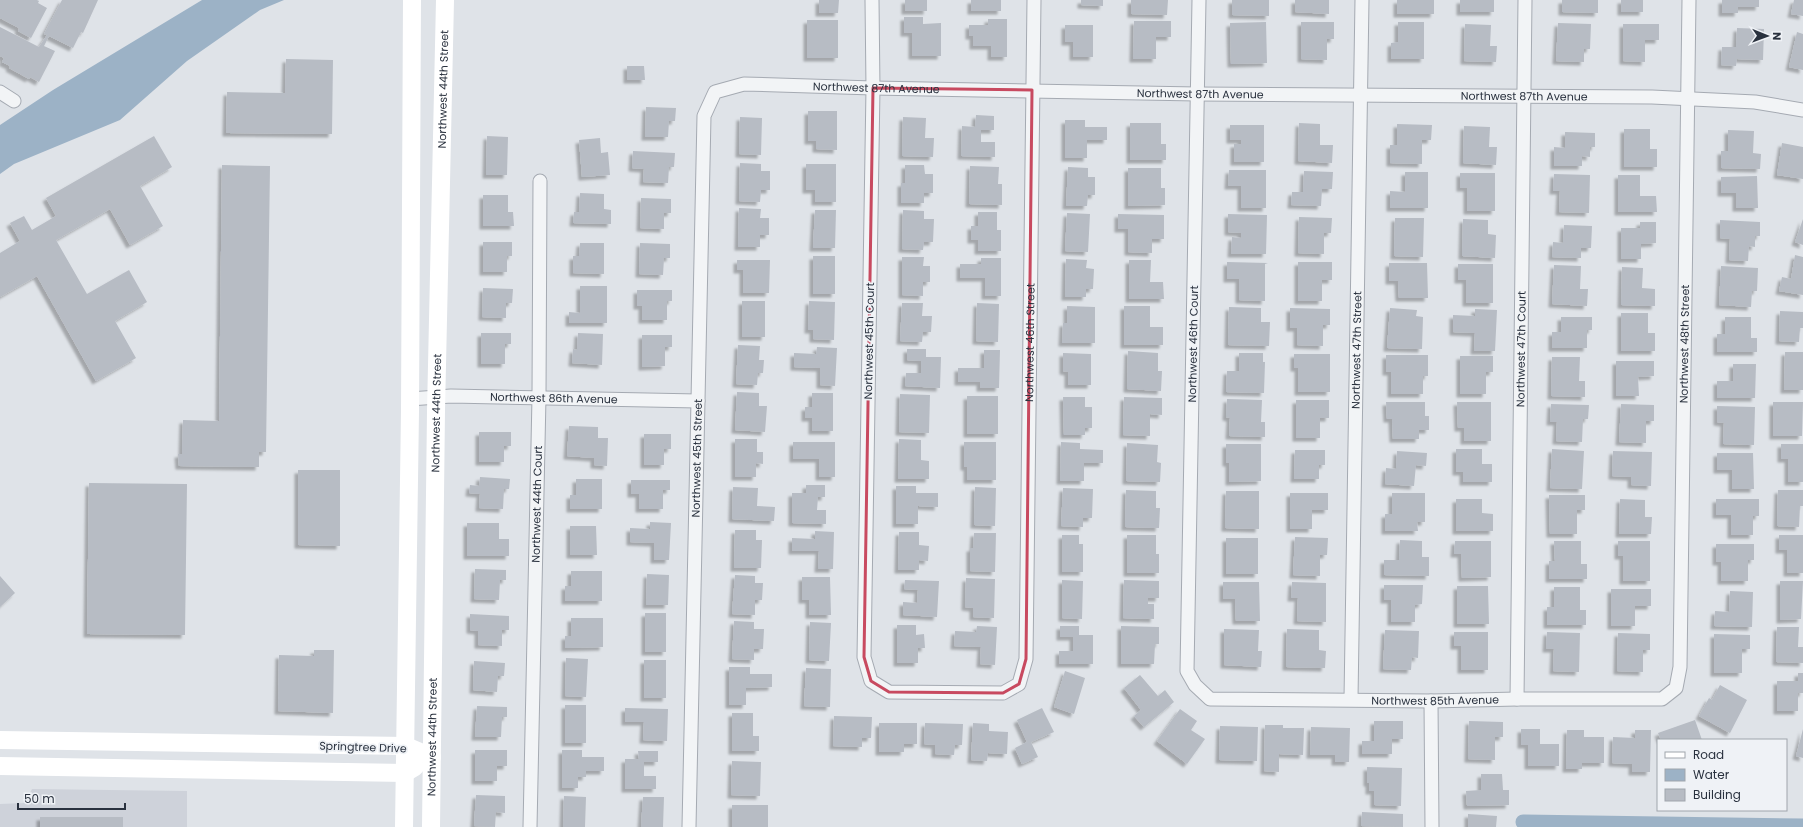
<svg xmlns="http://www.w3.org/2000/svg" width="1803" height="827" viewBox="0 0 1803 827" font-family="Poppins,sans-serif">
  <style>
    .built { fill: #ced2da }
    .water { fill: #9cb2c6 }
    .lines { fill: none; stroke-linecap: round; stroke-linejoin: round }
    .canal { stroke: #9cb2c6; stroke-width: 15 }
    .building { fill: #b7bcc4; filter: url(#shadow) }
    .street-casing { stroke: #a5aab2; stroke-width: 15 }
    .street { stroke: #f2f4f6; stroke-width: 13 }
    .secondary { stroke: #fff; stroke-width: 18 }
    .marked { fill: none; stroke: #c84a60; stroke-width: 3; stroke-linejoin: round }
    .labels { text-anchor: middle; stroke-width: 3.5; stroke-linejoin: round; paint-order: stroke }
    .street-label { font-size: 11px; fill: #29313e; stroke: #eff2f6 }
  </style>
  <defs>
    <filter id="shadow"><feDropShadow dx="-3.5" dy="3.5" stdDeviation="1" flood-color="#0004"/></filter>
  </defs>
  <rect width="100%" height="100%" fill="#dfe3e8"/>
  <path class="built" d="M32,789L187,791V827H0V804L25,803Z"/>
  <path class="water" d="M202,0H284L260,10L187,61L120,120L14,164L0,174V125L53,90Z"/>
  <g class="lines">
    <path class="canal" d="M1523,822L1803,826"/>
  </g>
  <path class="building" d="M0,0H37L39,1L38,3L47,8L31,38L18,31L19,28L0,18Z
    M62,0H98L83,33L81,32L73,48L49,36L44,46L55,51L39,82L30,77L29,79L9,68L10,66L2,62L4,58L0,56V27L39,47L47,35L44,34Z
    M819,0H839L838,13H819Z
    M905,0H927V11H905Z
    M971,0H1001V11H971Z
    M1081,0H1103V6L1081,5Z
    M1131,0H1168L1167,15L1131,14Z
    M1232,0H1269V16L1232,15Z
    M1295,0H1329V14L1295,12Z
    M1397,0H1434V14H1397Z
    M1460,0H1494V12H1460Z
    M1562,0H1598V13L1562,12Z
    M1621,0H1643V12H1621Z
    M1722,0H1759V7H1738V13H1722Z
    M1794,0H1803V16L1791,14Z
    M904,17H923V24L941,23V56H912V33H904Z
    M988,19H1007V57H991V46H973V36H969V25H988Z
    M807,20H838V58H807Z
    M1134,21H1171V37H1156V59H1133Z
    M1266,22L1267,63L1231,64L1230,23Z
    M1301,22H1334V39H1327V60L1301,59Z
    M1398,22H1424V59H1391V43L1398,42Z
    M1558,23L1591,24L1590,49H1584V62L1556,61Z
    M1465,24L1491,25L1490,46H1497L1496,62L1464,61Z
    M1623,24H1659V40H1645V62L1623,61Z
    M1065,25H1093V57H1073V42H1065Z
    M1737,28L1764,29L1763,60L1737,59L1736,66L1721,65L1722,47H1736Z
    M1797,32L1803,34V70L1789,67Z
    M286,59L333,60L332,134L226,133L227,92L285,93Z
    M627,66H644L645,80H627Z
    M646,107L676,108L675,121H669L668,137H645Z
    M808,111H837V150L816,149V141H808Z
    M976,115L994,116V130H981V142H995V157L961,156L962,126L975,127Z
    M740,117L762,118L761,155L739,154Z
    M903,117L926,118L925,138H934L933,157L902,156Z
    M1065,120H1085V127H1107V140H1087V158H1065Z
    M1130,123H1161V144H1166V160H1130Z
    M1299,123L1320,124V145H1333L1332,163L1298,161Z
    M1397,124L1432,125L1431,140H1422V164L1390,163V145H1397Z
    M1230,125H1264V162H1234V144H1241V140H1230Z
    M1464,126L1490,127L1489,147H1497L1496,165L1463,163Z
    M1624,129H1650V149H1657V167H1624Z
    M1728,130L1754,131L1753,153L1761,154L1760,169L1721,168V151H1728Z
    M1565,132L1595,133V147H1590V157L1582,156V166H1554V147L1565,148Z
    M154,136L172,167L140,186L163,226L130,245L110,209L56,240L87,294L129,270L147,302L115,321L136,358L96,381L37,276L0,297V253L20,241L10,223L24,216L32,230L56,216L46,198Z
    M487,136L508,137L507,175H486Z
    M600,138L601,153L608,152L610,175L582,177L579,140Z
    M1782,143L1803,147V179L1777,175Z
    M633,151L675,153L674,167H669L668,183L643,182L644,169L632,168Z
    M740,163L761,164V171H770V190H761L760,202L739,201Z
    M806,164H836V202H815V190H806Z
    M222,165L270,166L266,452H259V467L179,466L178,454H182L183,420L219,421Z
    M905,165H924L925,174H933V193H924V203H901V183H905Z
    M970,166L999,167L998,184H1002V205L969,204Z
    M1068,167L1088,168V177H1095V195H1088L1087,206H1066Z
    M1128,168H1161V188H1165V205L1128,206Z
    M1229,170H1266V208H1241V186H1228Z
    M1304,171L1333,172L1332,189H1322L1321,206L1291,205L1292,192H1303Z
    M1405,172H1428V208H1390V191L1405,192Z
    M1460,173H1495V211H1467V188H1460Z
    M1554,174L1590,175L1589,213L1559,212L1560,191H1553Z
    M1618,175H1640V196H1656L1657,212H1618Z
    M1757,176L1758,208H1736V193H1721V177Z
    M580,193L604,194V209L611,210V224L573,223L574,212H579Z
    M483,195H508V212H513L514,226H483Z
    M641,198L671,199V213H664V229L640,228Z
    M739,208L761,209L760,218H769V235H760V247H738Z
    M815,210H836L835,248H813Z
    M903,210L924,211V219H934L933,242H924L923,250L902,249Z
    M978,212H997V230H1001V251H978V240H971V226H978Z
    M1067,213L1090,214L1088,252L1065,251Z
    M1118,214L1164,215V239H1152V253L1128,252V229H1118Z
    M1228,214L1267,215L1266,254H1231L1232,237L1241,238V233L1228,232Z
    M1299,217L1332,218L1331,233H1324V254L1298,253Z
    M1395,218H1424L1423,257L1394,256Z
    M1463,219L1488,220V234L1496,235L1495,258L1462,256Z
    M1803,219V245L1795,242Z
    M1720,220L1760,222V236H1755V247L1749,246L1748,261L1729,260L1730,239L1720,238Z
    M1640,222H1656V243L1641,244V259H1621V228H1640Z
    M1564,225L1592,226L1591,248H1581V258L1552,257L1553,242L1563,243Z
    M483,242H512V256H507V272H483Z
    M580,243H604V274L573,273V256H579Z
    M640,243L670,244V258H664L663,275L639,274Z
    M1795,255L1803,257V295L1779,291L1782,277L1791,279Z
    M813,256H835V294H813Z
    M902,257H924L923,266H930V282H923V296L902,295Z
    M981,258H1001V296H985V278H960V264H981Z
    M1066,259L1087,260L1086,268L1094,269L1093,289H1086V297H1065Z
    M737,260H770L769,293H743V270H737Z
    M1129,260H1151L1150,282H1163L1164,299H1129Z
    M1227,262L1268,263L1265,264V301L1239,300V279H1227Z
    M1298,262H1332V280H1322V301H1298Z
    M1389,263H1427L1428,298H1399L1398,281H1389Z
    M1458,264H1493V303H1466V280H1458Z
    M1554,265L1581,266L1580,289H1588L1587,306L1552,304Z
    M1721,266L1758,268L1757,291H1752L1751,307L1719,305Z
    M1622,267L1643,268L1642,288L1655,289V306L1621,305Z
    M580,286H607V323H569V312L580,313Z
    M483,288L513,289L512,303H506V318L482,317Z
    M637,290H672V301H667V320H642V306H637Z
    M742,301H765V337H742Z
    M809,301L835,302L834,340L813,339V330H808Z
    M902,303H923L922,316H932L931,332H923L922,342L900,341Z
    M977,303L999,304L998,342L976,341Z
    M1067,306L1095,307V343H1062L1063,323H1067Z
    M1124,306H1150V327H1163V345H1124Z
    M1229,307L1261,308V322H1270L1269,346L1228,345Z
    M1290,308L1330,309V325H1323V346L1297,345V328H1290Z
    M1390,308L1417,310L1416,316L1423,317L1422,349L1387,348Z
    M1475,309L1497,310L1495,351H1474L1475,333L1453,332V315L1475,316Z
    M1780,311L1803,312V328H1800L1799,342L1779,341Z
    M1621,313H1648V333H1655V351H1621Z
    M1561,317H1592V330H1587V348H1552V332H1561Z
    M1725,317H1751V338H1757V352H1717V334H1725Z
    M481,333H511V344H505V364H481Z
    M578,333L603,334L602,365L572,363L573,349L577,350Z
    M642,335H672V347H665V366L642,367Z
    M738,345L760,346L759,360H764L763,373H758L757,385L736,384Z
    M817,347L837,348L835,386L820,385V368L794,367V353L816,354Z
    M907,349H926V357H941L940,388L905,386L906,373H921V361L907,360Z
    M984,350H1000L999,388H980V382H958V368H984Z
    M1128,351L1158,353V371H1162L1161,391L1127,389Z
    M1785,352H1803V390H1784Z
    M1063,353L1091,354V385H1068V372L1063,371Z
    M1239,353H1263V362H1265L1264,393L1226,392L1227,371H1239Z
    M1294,354H1330V392H1298V368H1294Z
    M1386,355H1428V376H1423V394H1391V372H1386Z
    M1460,356H1493V372H1486V394H1460Z
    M1552,357H1580L1579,381H1585V397L1551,396Z
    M1616,361H1654V376L1638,377L1639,396H1616Z
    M1733,364H1756L1755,398H1717V381H1733Z
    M737,392L759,393V406H767L765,432L735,430Z
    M812,393H833V431H812V418H805V407H812Z
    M900,394L930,395L929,433L899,432Z
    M967,396H998V434H967Z
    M1063,397H1085V407H1092V428H1085V435H1064Z
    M1124,397L1162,398V415L1150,414V436L1123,435Z
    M1227,399L1262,400L1261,422H1265V437L1229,436L1230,418L1226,417Z
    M1296,400H1329V418H1320V438H1296Z
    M1386,402H1425V416H1429V430H1419V439H1393L1392,419H1387Z
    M1457,402H1491V441H1464V428H1458Z
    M1773,402H1803L1802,436H1773Z
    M1551,404L1589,405L1588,419H1583L1582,442L1556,441L1557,422H1550Z
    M1621,404L1654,405V421H1646V443L1619,442Z
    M1717,406L1755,407L1754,445L1723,444L1724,423L1717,422Z
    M569,426L598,427V438H608L607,466L594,465V458L567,456Z
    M479,432H511V446H504V462H479Z
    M644,434H671V449H664V465H644Z
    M735,439H757V452H763V464L756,463V477H735Z
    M899,439L921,440V460L929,461V479H898Z
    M793,442H835V477H819V459H793Z
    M964,442H996V480H967V467H964Z
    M1061,442L1080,443V449L1103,450V463H1084V481H1060Z
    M1127,443L1158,445L1157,462L1161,463L1160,482L1126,481Z
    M1226,444H1261V481L1229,482V463H1226Z
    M1781,444H1803V482H1788V459H1781Z
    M1456,449H1482V464H1492V482H1463V472H1456Z
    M1552,449L1584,451L1582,489L1550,488Z
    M1295,450H1325V465H1319V479H1294Z
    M1397,451L1427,453L1426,466L1416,465L1414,486L1385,484L1386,468L1396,469Z
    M1613,451L1652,452L1651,486L1631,485V477L1612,476Z
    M1717,453H1753L1754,489H1732V470H1717Z
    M298,470H340V546L298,545Z
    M480,477L510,479L509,489H504L503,509L479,508L480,494L469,493L470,485L479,486Z
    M576,479H602V509H570V495H576Z
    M631,480H670V490H663V509H639V494H631Z
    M89,483L187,484L185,635L87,634Z
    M806,485H825V497H818L817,510H826V524L792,523V493H806Z
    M896,486H916V493H938V507L918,506V524H896Z
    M733,487L758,488L757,506L775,507L774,521L732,519Z
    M975,487L996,488L995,526L974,525Z
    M1063,488L1093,489L1092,518H1083V527L1061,526Z
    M1126,490L1156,491V508H1160L1159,528L1125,527Z
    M1778,490H1803V506H1800L1799,527L1777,526Z
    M1226,491H1259V529L1225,528Z
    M1290,493H1328V510H1312V529H1290Z
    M1392,493H1425V522H1417L1418,531H1385V514H1392Z
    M1549,495H1585V510H1577V534H1550Z
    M1456,499H1482V513L1493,514V531H1456Z
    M1620,499L1645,500V517H1652L1651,534H1619Z
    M1716,499H1759V516H1753V535H1731V515H1716Z
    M650,522L671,523L669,560H654V543L630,542V528L650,529Z
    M467,523H499V539H509V556H467Z
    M570,526H596L597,555H570Z
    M735,530H756V540H762L761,568H734Z
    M815,531L834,532L833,569H818L819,551H792V538L815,539Z
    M899,532H919V545L929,546L928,561L919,560V570H898Z
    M974,533H996L995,572L970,571V548H973Z
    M1062,535H1079V544H1083V572H1062Z
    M1127,535H1156V554H1159V573H1127Z
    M1779,535H1803V573H1787V550H1779Z
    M1295,537L1328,538L1327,555H1320V576L1293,575Z
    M1226,538H1258V574H1226Z
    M1400,540L1422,541V557H1429V576L1384,575V560H1399Z
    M1455,541H1491V577L1462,578L1461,554H1454Z
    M1554,541H1581V564H1587V579H1549V561H1555Z
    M1618,541H1650V581H1623V556H1618Z
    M1716,544H1754V560H1748V581H1721V562H1716Z
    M475,569L506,570V580H500L499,600L474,599Z
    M571,571H602V601H565V586H571Z
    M647,574L669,575L668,605H646Z
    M735,575L755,576V583H763L762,600H755V615L732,614Z
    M0,576L15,593L0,607Z
    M802,577H830L831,615H809V600H802Z
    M966,578L995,579L994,618L973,617V608L965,607Z
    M905,580L939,581L937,617L903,615V602L917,603L918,590L904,589Z
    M1062,580L1083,581L1082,619L1062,618Z
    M1124,580L1159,581V598H1148V604H1154V619L1123,618Z
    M1780,581H1803L1801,619L1780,620Z
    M1223,582H1259L1260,621H1236L1235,599H1223Z
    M1292,582L1326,583V622L1297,621L1298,598H1291Z
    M1384,585H1423L1422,604L1415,605V622H1391V600H1384Z
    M1457,586H1488L1489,624H1457Z
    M1554,587H1580V610H1586V625H1547V607H1554Z
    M1611,589H1651V606H1635V626H1611Z
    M1730,591L1753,592L1752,627L1714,626L1715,611L1729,612Z
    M645,613H666V652H645Z
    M470,614L509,616V630H502V646L478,645V631L470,630Z
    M571,618H603V647L565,648V636H571Z
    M734,621L754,622V629H764L763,649H754V660L732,659Z
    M810,622L831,623L829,661L809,660Z
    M897,625H916V635L924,634L925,648H918V663H897Z
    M977,626L997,627L995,665L980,664L981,647L954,646L955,631L976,632Z
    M1060,626H1079V635H1093V664H1059V651H1073V637H1060Z
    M1121,626L1159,627V644H1155L1154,664H1121Z
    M1777,627H1799L1798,647H1803V663L1776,662Z
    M1224,629L1259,630L1258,651H1262L1261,667L1224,665Z
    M1287,629L1319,630V650L1326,651L1325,668L1286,667Z
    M1385,630L1419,631L1418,658L1412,657L1411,670L1383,669Z
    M1454,632H1488V670H1461V646H1454Z
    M1547,632L1580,633L1579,672L1553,671L1554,649H1546Z
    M1618,633L1650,634V650H1643V672L1617,671Z
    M1714,634L1750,635V649H1742V673H1714Z
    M314,650H334L333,713L278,711L279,655L314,656Z
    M566,658L588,659L586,697L565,696Z
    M644,660H666V698H644Z
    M474,661L505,663L504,676H498L497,692L473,690Z
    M729,667H750V674H772V687L746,688V705H729Z
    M806,668L831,669L830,707L804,706Z
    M1065,671L1085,678L1074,714L1054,707Z
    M1798,673H1803V693H1798V711H1777V681H1798Z
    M1140,675L1158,696L1165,690L1174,702L1144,727L1134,716L1141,710L1124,688Z
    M1720,685L1747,700L1730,733L1699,716L1709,698L1712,700Z
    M565,705H586V743H565Z
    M477,706L507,707V717H502L501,737H475Z
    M625,708L668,709L667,741L643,740L644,722H625Z
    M1042,708L1054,732L1031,742L1038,757L1022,764L1015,748L1027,742L1017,720Z
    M1180,709L1197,721L1191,730L1205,739L1187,764L1157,741Z
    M732,713H753V736H759V751H732Z
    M834,716L872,717L871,738H862V747L833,746Z
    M1695,720L1702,740H1661L1658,733Z
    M1374,721H1403V739H1392V754H1362V741H1374Z
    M1469,721L1503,722V737H1495V760L1468,759Z
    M879,723H917V744H904V752H879Z
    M925,723L963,724L962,745H955L954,755L935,754V745L924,744Z
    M973,723L989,724V731L1008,732L1007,754L988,753L987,761L971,760Z
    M1265,725H1283V728H1304L1303,755L1279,754V772L1264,771Z
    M1220,726L1258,727L1257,761L1219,760Z
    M1311,727L1350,728L1349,762H1335V755H1310Z
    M1521,729H1540V744H1559V766H1528V745H1521Z
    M1803,729V758L1796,756Z
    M1567,730H1584V737H1604V763H1582V769H1566Z
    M1635,730H1651L1650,772H1632V764L1612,763L1613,737L1635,738Z
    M475,750H507V766H497V781H475Z
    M562,750H582V757H604V771H586V777H578V788H562Z
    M638,751H658V762H644V776H656V789H625V759H639Z
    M732,761L761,762L760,796L731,795Z
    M1367,767L1402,768L1401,806L1374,805V791H1369V783H1367Z
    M1481,774H1502L1503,790H1509V805L1467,806L1466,791L1481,790Z
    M476,795L505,796V813L496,812L495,827L474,826Z
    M564,796L586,797L585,827H563Z
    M643,797H664L663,827H641Z
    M732,805H768V827H732Z
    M1362,812L1403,814V827L1361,826Z
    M1468,814L1497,816L1496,827H1468Z
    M40,817H123V827H40Z"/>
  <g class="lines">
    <g class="street-casing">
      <g id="street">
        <path id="s1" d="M872,0L873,88L864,657L871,681L889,692L1003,693L1019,684L1026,659L1034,0"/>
        <path id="s2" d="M1199,0L1187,671L1195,685L1210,699L1431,701L1517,699H1662L1676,688L1680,667L1689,0"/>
        <path d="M0,92L14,101"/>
        <path id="s3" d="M410,399L451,396L698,401"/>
        <path id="s4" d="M1351,699L1362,0"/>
        <path id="s5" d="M1517,699L1525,0"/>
        <path d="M1431,701L1432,827"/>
        <path id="s6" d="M530,827L539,397L540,181"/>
        <path id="s7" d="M689,827L704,116L715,92L744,84L873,88L1197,94L1652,97L1755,102L1803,110"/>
      </g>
    </g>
    <use href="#street" class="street"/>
    <g class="secondary">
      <path d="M0,740L406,746L432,757"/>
      <path d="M0,766L405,773L415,767"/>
      <path d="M404,827L410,411L412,0"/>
      <path id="s8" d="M431,827L436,411L445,0"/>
    </g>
  </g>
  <path class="marked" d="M873,88L1032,90L1026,659L1019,684L1003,693L889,692L871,681L864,657Z"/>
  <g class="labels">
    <g class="street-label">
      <text dy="4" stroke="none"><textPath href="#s7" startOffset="900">Northwest 87th Avenue</textPath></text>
      <text dy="4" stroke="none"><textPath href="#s8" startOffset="738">Northwest 44th Street</textPath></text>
      <text dy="4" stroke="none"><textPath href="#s7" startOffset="1224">Northwest 87th Avenue</textPath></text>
      <text dy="4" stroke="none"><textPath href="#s7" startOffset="1548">Northwest 87th Avenue</textPath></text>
      <text transform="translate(869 341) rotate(-89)" y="4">Northwest 45th Court</text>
      <text dy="4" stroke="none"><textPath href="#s1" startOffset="1178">Northwest 46th Street</textPath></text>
      <text transform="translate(1193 344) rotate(-89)" y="4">Northwest 46th Court</text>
      <text dy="4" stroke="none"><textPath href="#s2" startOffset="1522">Northwest 48th Street</textPath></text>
      <text dy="4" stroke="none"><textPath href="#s5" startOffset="350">Northwest 47th Court</textPath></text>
      <text dy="4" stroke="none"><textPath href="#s4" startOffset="349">Northwest 47th Street</textPath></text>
      <text dy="4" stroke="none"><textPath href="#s3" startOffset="144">Northwest 86th Avenue</textPath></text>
      <text dy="4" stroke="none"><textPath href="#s8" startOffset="414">Northwest 44th Street</textPath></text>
      <text dy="4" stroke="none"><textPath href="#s7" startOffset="369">Northwest 45th Street</textPath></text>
      <text dy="4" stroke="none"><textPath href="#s6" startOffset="323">Northwest 44th Court</textPath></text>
      <text dy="4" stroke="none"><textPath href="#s2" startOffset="933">Northwest 85th Avenue</textPath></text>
      <text dy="4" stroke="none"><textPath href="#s8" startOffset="90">Northwest 44th Street</textPath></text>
      <text transform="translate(363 747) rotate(2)" y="4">Springtree Drive</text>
    </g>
  </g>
  <rect x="1657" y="739" width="130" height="72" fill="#eff2f6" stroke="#a0a5ac"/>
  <rect x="1665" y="752" width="20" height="6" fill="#ffffff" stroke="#a0a5ac"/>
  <text x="1693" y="759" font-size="12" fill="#29313e">Road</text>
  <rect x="1665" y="769" width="20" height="12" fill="#9cb2c6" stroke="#a0a5ac"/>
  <text x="1693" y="779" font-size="12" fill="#29313e">Water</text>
  <rect x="1665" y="789" width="20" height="12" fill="#b7bcc4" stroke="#a0a5ac"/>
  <text x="1693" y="799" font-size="12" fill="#29313e">Building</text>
  <g transform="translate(1767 36) rotate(91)" stroke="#eff2f6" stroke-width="3" paint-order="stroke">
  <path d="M0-3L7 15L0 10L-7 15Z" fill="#29313e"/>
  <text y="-6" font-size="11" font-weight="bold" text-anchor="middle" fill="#29313e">N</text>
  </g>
  <path d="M18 803v6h107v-6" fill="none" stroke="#29313e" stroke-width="2"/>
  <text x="24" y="803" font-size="12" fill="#29313e" stroke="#eff2f6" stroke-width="3" paint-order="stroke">50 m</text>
</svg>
